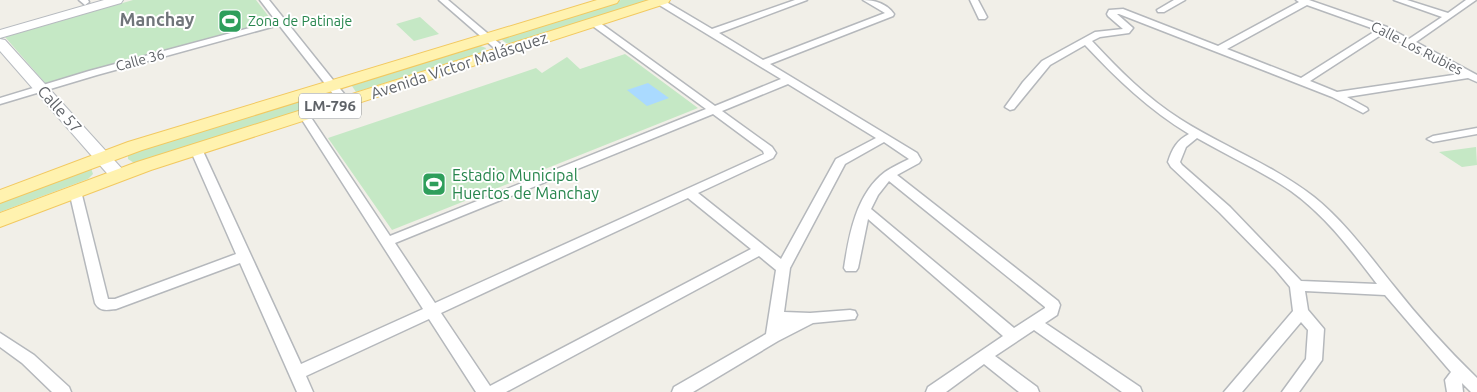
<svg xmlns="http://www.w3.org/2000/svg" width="1477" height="392" viewBox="0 0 1477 392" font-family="Ubuntu,sans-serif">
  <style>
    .green { fill: #c5e8c5 }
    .water { fill: #aadaff }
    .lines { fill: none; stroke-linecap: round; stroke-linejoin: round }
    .street-casing { stroke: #b5b8bc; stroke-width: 3 }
    .secondary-casing { stroke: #b6babf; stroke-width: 2 }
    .primary-casing { stroke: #f2c960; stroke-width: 2 }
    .street { fill: #fff; fill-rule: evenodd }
    .secondary { fill: #fff; fill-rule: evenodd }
    .primary { fill: #fff2af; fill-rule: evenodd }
    .labels { text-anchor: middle; stroke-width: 4; stroke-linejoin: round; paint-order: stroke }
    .far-leisure-label { font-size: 14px; fill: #27864d; stroke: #fff; text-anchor: start }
    .far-street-label { font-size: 14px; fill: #5f6368; stroke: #fff }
    .shield { fill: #fff; stroke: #8f9295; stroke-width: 1 }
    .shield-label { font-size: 15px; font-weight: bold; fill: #5f6368 }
    .street-label { font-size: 16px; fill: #5f6368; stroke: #fff }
    .leisure-label { font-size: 16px; fill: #27864d; stroke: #fff; text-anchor: start }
    .far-district-label { font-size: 18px; font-weight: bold; fill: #70757a; stroke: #fff }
  </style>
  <rect width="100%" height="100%" fill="#f1efe8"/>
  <path class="green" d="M133,0H256L273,22L110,65L46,84L5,37Z
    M621,0H652L511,44L506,43L501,39L503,36Z
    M420,17L439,34L414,41L396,24Z
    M478,45L486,48L484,52L356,92L350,83Z
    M625,54L698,108L392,230L328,138L536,68L542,73L567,57L580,69Z
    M321,93L327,98L317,105L147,161L134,163L128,159V156L133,152Z
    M1476,147L1477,165L1462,167L1439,152Z
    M91,168L93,174L88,179L0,212V200Z"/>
  <path class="water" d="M648,83L669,98L647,106L627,90Z"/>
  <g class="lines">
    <g class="street-casing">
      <path id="street" d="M79,0H88L89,2L85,5Z
        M260,0H269L349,100L350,102L349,104H341L279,25L97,75L0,104V98L89,71L276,21Z
        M439,0H448L506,49V53H500Z
        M655,0H663L712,29L795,0H807L719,33L763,60L885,13L863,0C875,0 887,4 894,14L893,16L770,64L917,153L921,160L919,163L897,175L1058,301L1060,305L1057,315L1045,323L1140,387L1142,392H1122L1034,330L995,356L1037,387L1039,392H1019L984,364L946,392H926L928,387L1003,336L868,219L858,268L856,271H846L844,268C849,235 856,194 885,172C892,167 901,163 909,159L884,142L845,164L790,268L784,312L810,313L850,310L855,311L857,315L855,319L813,323L778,341L693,392H672L674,387L766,334L776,270L759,256L506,392H476L429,319L306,376L313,392H297L240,263L116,309C107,310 100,312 95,303L69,191L71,188H79L81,191L108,299H115L236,254L190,149L196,146L202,149L301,364L423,309L299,115L300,113H308L390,236L706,109L590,24V20H596L715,106L781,79L656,3ZM788,84L876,138L836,159L781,259L698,193L773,158L776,153L772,147L722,111ZM713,114L763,151L764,154L435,303L395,243ZM889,181L1045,307V308L1014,328L871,209L878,195ZM688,198L751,249L490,386L441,313Z
        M970,0H978L987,17L985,19H979Z
        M1174,0H1185L1164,12H1158L1157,10Z
        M1296,0H1309L1387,27L1409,39L1442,17L1394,0H1407L1448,13L1466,0H1476L1416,42L1477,75V82L1468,78L1347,97L1367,108L1368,110L1363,113L1332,97L1119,14H1117L1133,28L1129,33L1100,37L1092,41C1119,70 1147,98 1180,119C1224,147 1273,165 1314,197C1345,222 1368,254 1393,285C1419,318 1447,349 1477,378V392H1471L1462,383L1463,392H1447L1445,380L1451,372L1385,295L1305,291L1308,310L1324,329L1322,360L1299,392H1282L1306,359L1308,330L1301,322L1242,392H1224L1293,311L1290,287L1275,269L1220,213L1171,167L1168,162C1172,149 1177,140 1189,134C1149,110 1117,79 1085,45L1050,65L1014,109L1010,110L1005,107L1023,82L1042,61L1095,32L1123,29L1108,16L1107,14L1109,10L1123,9L1218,46L1299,2ZM1307,5L1377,30L1301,78L1227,49ZM1384,33L1460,74L1337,92L1310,81ZM1197,138C1228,156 1262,171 1291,191C1326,216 1351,250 1377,284L1301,281L1230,207L1182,165L1180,162L1186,147Z
        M1477,128V134L1433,142L1427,139L1433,136Z
        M0,333L34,355L69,387L71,392H52L22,363L0,347Z"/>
    </g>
    <g class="secondary-casing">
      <path id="secondary" d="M104,0H123L121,3L0,38V30Z
        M0,39L5,40L124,171L126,175L124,179H112L0,51Z"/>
    </g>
    <g class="primary-casing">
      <path id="primary" d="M597,0H619L617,3L142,150L0,203V190L128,142Z
        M649,0H670L668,3L151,170L0,227V213L137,162Z"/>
    </g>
    <use href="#street" class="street"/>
    <use href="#secondary" class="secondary"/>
    <use href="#primary" class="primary"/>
  </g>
  <defs>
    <g id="stadium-square" transform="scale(1.25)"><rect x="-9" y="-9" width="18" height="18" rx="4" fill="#2e9e5b" stroke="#fff"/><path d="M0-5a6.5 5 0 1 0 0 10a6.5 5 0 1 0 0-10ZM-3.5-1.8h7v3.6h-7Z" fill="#fff"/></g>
  </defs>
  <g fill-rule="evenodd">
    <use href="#stadium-square" x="230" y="21"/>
    <use href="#stadium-square" x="434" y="184"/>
  </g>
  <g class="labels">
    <g class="far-leisure-label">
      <text x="248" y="26">Zona de Patinaje</text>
    </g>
    <g class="far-street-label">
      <text transform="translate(1417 48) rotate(27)" y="5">Calle Los Rubies</text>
      <text transform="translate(140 60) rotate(-15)" y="5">Calle 36</text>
    </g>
    <rect class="shield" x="299" y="93.5" width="62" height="25" rx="4"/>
    <g class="shield-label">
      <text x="330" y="111">LM-796</text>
    </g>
    <g class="street-label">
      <text transform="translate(459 65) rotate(-18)" y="6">Avenida Victor Malásquez</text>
      <text transform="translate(60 109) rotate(48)" y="6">Calle 57</text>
    </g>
    <g class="leisure-label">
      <text x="452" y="181">Estadio Municipal<tspan x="452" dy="18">Huertos de Manchay</tspan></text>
    </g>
    <g class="far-district-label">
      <text x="157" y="26">Manchay</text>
    </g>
  </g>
</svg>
